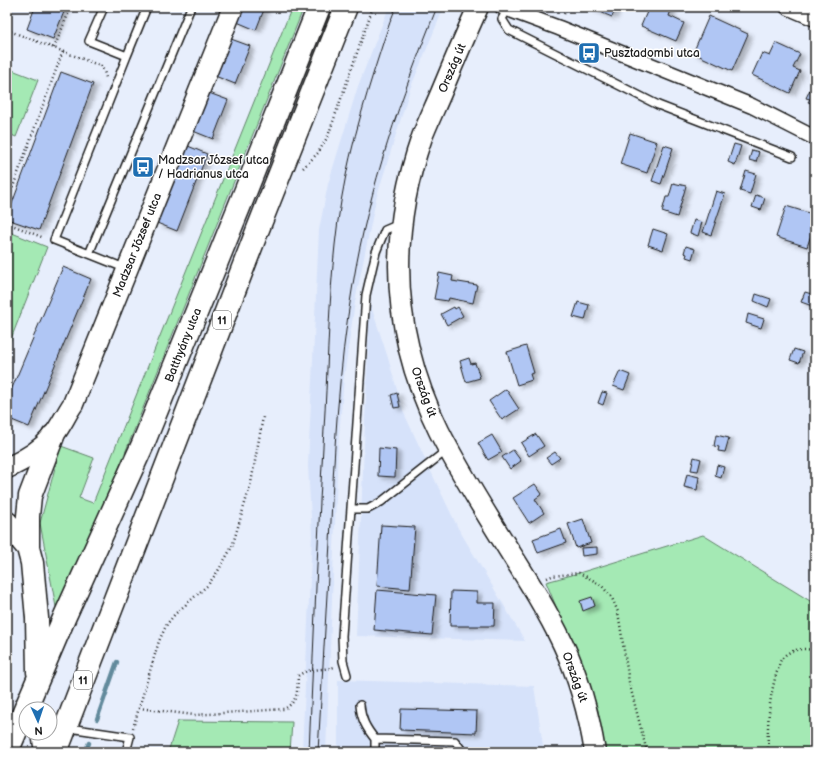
<svg xmlns="http://www.w3.org/2000/svg" width="822" height="759" viewBox="0 0 822 759" font-family="'Balsamiq Sans',sans-serif">
  <style>
    .built { fill: #d6e2fa }
    .green { fill: #a4e9b4; stroke: #608268 }
    .lines { fill: none; stroke-linecap: round; stroke-linejoin: round }
    .stream { stroke: #628a9c; stroke-width: 4.5 }
    .building { fill: #b0c6f4; stroke: #1c1c1c; filter: url(#shadow) }
    .lane-casing { stroke: #1c1c1c; stroke-width: 10 }
    .street-casing { stroke: #1c1c1c; stroke-width: 17 }
    .secondary-casing { stroke: #1c1c1c; stroke-width: 23 }
    .primary-casing { stroke: #1c1c1c; stroke-width: 25 }
    .path { stroke: #1c1c1c; stroke-width: 2.5; stroke-dasharray: 1 3; stroke-linecap: butt }
    .lane { stroke: #fff; stroke-width: 7 }
    .street { stroke: #fff; stroke-width: 14 }
    .secondary { stroke: #fff; stroke-width: 20 }
    .primary { stroke: #fff; stroke-width: 22 }
    .tram { stroke: #1c1c1c; stroke-width: 1 }
    .labels { text-anchor: middle; stroke-width: 3; stroke-linejoin: round; paint-order: stroke }
    .shield { fill: #fff; stroke: #606060; stroke-width: 1 }
    .shield-label { font-size: 11px; font-weight: bold; fill: #1c1c1c }
    .poi-label { font-size: 12px; fill: #1c1c1c; stroke: #fff; text-anchor: start }
    .street-label { font-size: 12px; fill: #1c1c1c; stroke: #fff }
  </style>
  <defs>
    <filter id="shadow"><feDropShadow dx="4.5" dy="2.5" stdDeviation="2" flood-color="#0004"/></filter>
  </defs>
  <rect width="100%" height="100%" fill="#e7eefc"/>
  <filter id="ink" filterUnits="userSpaceOnUse"><feTurbulence type="fractalNoise" baseFrequency=".025" numOctaves="2"/><feDisplacementMap in="SourceGraphic" scale="8" xChannelSelector="R" yChannelSelector="G"/><feConvolveMatrix kernelMatrix="1 2 1 2 8 2 1 2 1" color-interpolation-filters="sRGB"/></filter>
  <g filter="url(#ink)">
    <path class="built" d="M389,7H444L410,89L376,199L355,302L344,377L338,447L326,752H302L312,535L308,466L319,230L328,184L358,86Z
      M370,303L388,358L403,411L434,478L458,528L525,641L356,636Z
      M338,680L534,686L544,752H338Z"/>
    <path class="green" d="M292,7H304L62,610L56,607L40,523L61,446L94,458L79,498L93,503Z
      M7,68L38,80L16,137L7,133Z
      M7,231L47,247L7,349Z
      M703,535L815,604V752H605L598,710L546,582L579,573Z
      M178,721L292,722L290,752H168Z"/>
    <g class="lines">
      <path class="stream" d="M97,719L117,662
        M85,752L89,743"/>
    </g>
    <path class="building" d="M35,7H66L53,39L27,29Z
      M243,7H265L256,30L237,22Z
      M588,7H616L612,17Z
      M649,7H672L669,16L684,23L676,41L641,26Z
      M709,16L748,34L732,71L693,53Z
      M231,39L250,46L235,84L215,76Z
      M776,43L800,54L793,68L800,71L790,93L752,75L762,53L770,56Z
      M61,72L93,84L39,230L7,219V217Z
      M815,79V107L811,105L812,103L808,102L810,99L806,98Z
      M209,93L228,100L213,139L193,131Z
      M630,133L657,142L647,173L620,164Z
      M734,144L741,146L735,165L728,162Z
      M664,145L673,148L661,184L652,181Z
      M188,146L207,154L177,231L157,223Z
      M752,150L759,152L756,162L749,160Z
      M746,171L756,174L750,194L740,191Z
      M673,183L686,186L677,217L662,212L666,197H669Z
      M716,191L725,194L711,235L703,232Z
      M756,195L765,198L761,210L752,207Z
      M786,206L815,215V223L807,247L776,237Z
      M694,220L702,222L698,236L690,233Z
      M653,229L668,234L663,250L648,245Z
      M686,246L695,249L692,259L686,257L687,254L684,253Z
      M63,267L91,279L29,427L7,418V400Z
      M439,273L453,276L452,281L477,285L473,303L449,298L448,301L434,299Z
      M805,292L815,295V307L801,302Z
      M756,294L771,299L768,307L754,301Z
      M578,302L589,305L585,320L573,317Z
      M454,307L455,309L458,307L463,316L447,325L441,314Z
      M748,314L764,319L761,328L746,323Z
      M526,346L534,373L530,374L532,380L517,385L507,352Z
      M794,349L803,352L799,363L790,360Z
      M469,358L471,364L475,363L480,378L466,382L460,361Z
      M620,371L630,375L624,390L613,386Z
      M506,389L519,409L502,420L489,401Z
      M602,392L607,393L603,405L598,403Z
      M397,393L400,407L394,408L391,395Z
      M536,434L544,446L529,456L521,443Z
      M492,435L502,452L488,460L478,443Z
      M716,435L729,438L725,452L718,451L719,447L714,446Z
      M379,448L396,450L395,477L378,476Z
      M513,450L521,461L510,469L502,457Z
      M555,452L560,458L551,464L546,458Z
      M694,457L701,459L698,471L691,470Z
      M717,465L724,467L721,478L715,476Z
      M687,474L699,477L697,490L684,487Z
      M535,484L542,494L535,499L544,513L529,523L513,498Z
      M583,519L591,543L576,548L568,524Z
      M381,525L415,527L410,589L377,586Z
      M561,529L566,543L538,553L533,539Z
      M597,547V554L582,556L581,548Z
      M377,590L436,595L432,635L374,630Z
      M451,591L477,592V603H495L494,626H450Z
      M592,597L595,606L583,611L580,601Z
      M401,709L477,711L476,733L400,730Z"/>
    <g class="lines">
      <g class="lane-casing">
        <path id="lane" d="M104,7L89,41L127,56L54,240L127,269
          M507,10L502,19L509,30L658,105L792,157
          M127,56L147,7
          M89,254L191,7
          M351,509H368L381,502L447,450
          M347,675L343,661L342,636L366,295L376,252L385,230L399,224
          M360,705C361,719 366,728 375,739L455,741L461,749V752
          M69,728L130,737L126,752
          M375,752V739"/>
      </g>
      <g class="street-casing">
        <path id="street" d="M502,7L559,28L752,106L815,138
          M787,7L815,19"/>
      </g>
      <g class="secondary-casing">
        <path id="secondary" d="M478,7C465,36 453,64 441,93C435,107 428,122 422,137C387,237 392,336 439,431C457,467 479,502 500,536C522,571 545,606 563,644C579,678 589,715 595,752
          M7,468C23,461 41,450 53,436C61,426 66,414 73,404L233,7"/>
      </g>
      <g class="primary-casing">
        <path id="primary" d="M7,523L28,548
          M38,672L37,618L32,563L28,548V516L30,496L53,436
          M43,733L46,752
          M7,752L65,616L143,444L246,190L319,7
          M56,752L258,229L346,7"/>
      </g>
      <path class="path" d="M564,14L567,7
        M7,30L101,66L104,71L106,78
        M54,48L71,7
        M303,168L318,153L328,136L373,7
        M7,203L63,51
        M7,223L44,238
        M547,578L552,576L579,573L591,579L602,586L612,598L618,612L629,682L647,752
        M139,708L194,715L284,709C299,701 297,690 298,676C309,667 322,671 334,667
        M133,728L159,641L167,624L175,614L208,585L218,571L232,547L251,483L263,417
        M768,752C767,725 769,697 777,672C779,668 779,663 781,660C788,649 804,647 815,651"/>
      <use href="#lane" class="lane"/>
      <use href="#street" class="street"/>
      <use href="#secondary" class="secondary"/>
      <use href="#primary" class="primary"/>
      <path class="tram" d="M309,752C314,638 318,525 325,411C328,356 329,300 335,245C341,186 356,128 374,71C381,50 387,28 396,7
        M318,752C322,682 326,612 330,542C334,456 338,370 353,284C369,187 401,97 437,7"/>
    </g>
  </g>
  <defs>
    <g id="bus-square" transform="scale(1.15)"><rect x="-9" y="-9" width="18" height="18" rx="4" fill="#1f6fb2" stroke="#fff"/><path d="M-5-6H5V4H4V6H2V4H-2V6H-4V4H-5ZM-3.5-4V0h7V-4ZM-3.5 1.2v1.5H-2V1.2ZM2 1.2v1.5H3.5V1.2Z" fill="#fff"/></g>
  </defs>
  <g fill-rule="evenodd">
    <use href="#bus-square" x="589" y="53"/>
    <use href="#bus-square" x="143" y="167"/>
  </g>
  <g class="labels">
    <g class="shield">
      <rect x="213" y="311" width="18" height="18" rx="3"/>
      <rect x="74" y="671" width="18" height="18" rx="3"/>
    </g>
    <g class="shield-label">
      <text x="222" y="324">11</text>
      <text x="83" y="684">11</text>
    </g>
    <g class="poi-label">
      <text x="604" y="57">Pusztadombi utca</text>
      <text x="158" y="164">Madzsar József utca<tspan x="158" dy="14">/ Hadrianus utca</tspan></text>
    </g>
    <g class="street-label">
      <text transform="translate(452 68) rotate(-67)" y="4">Ország út</text>
      <text transform="translate(137 245) rotate(-68)" y="4">Madzsar József utca</text>
      <text transform="translate(183 345) rotate(-68)" y="4">Batthyány utca</text>
      <text transform="translate(424 392) rotate(70)" y="4">Ország út</text>
      <text transform="translate(575 677) rotate(70)" y="4">Ország út</text>
    </g>
  </g>
  <rect width="822" height="759" fill="none" stroke="#fff" stroke-width="24"/>
  <rect x="12" y="12" width="798" height="735" fill="none" stroke="#1c1c1c" stroke-width="1.5" filter="url(#ink)"/>
  <g transform="translate(38 721) rotate(177)"><circle r="19" fill="#ffffff" stroke="#a4a4a4"/>
  <path d="M0-3L7 15L0 10L-7 15Z" fill="#1f6fb2"/>
  <text y="-6" font-size="11" font-weight="bold" text-anchor="middle" fill="#1c1c1c">N</text>
  </g>
</svg>
